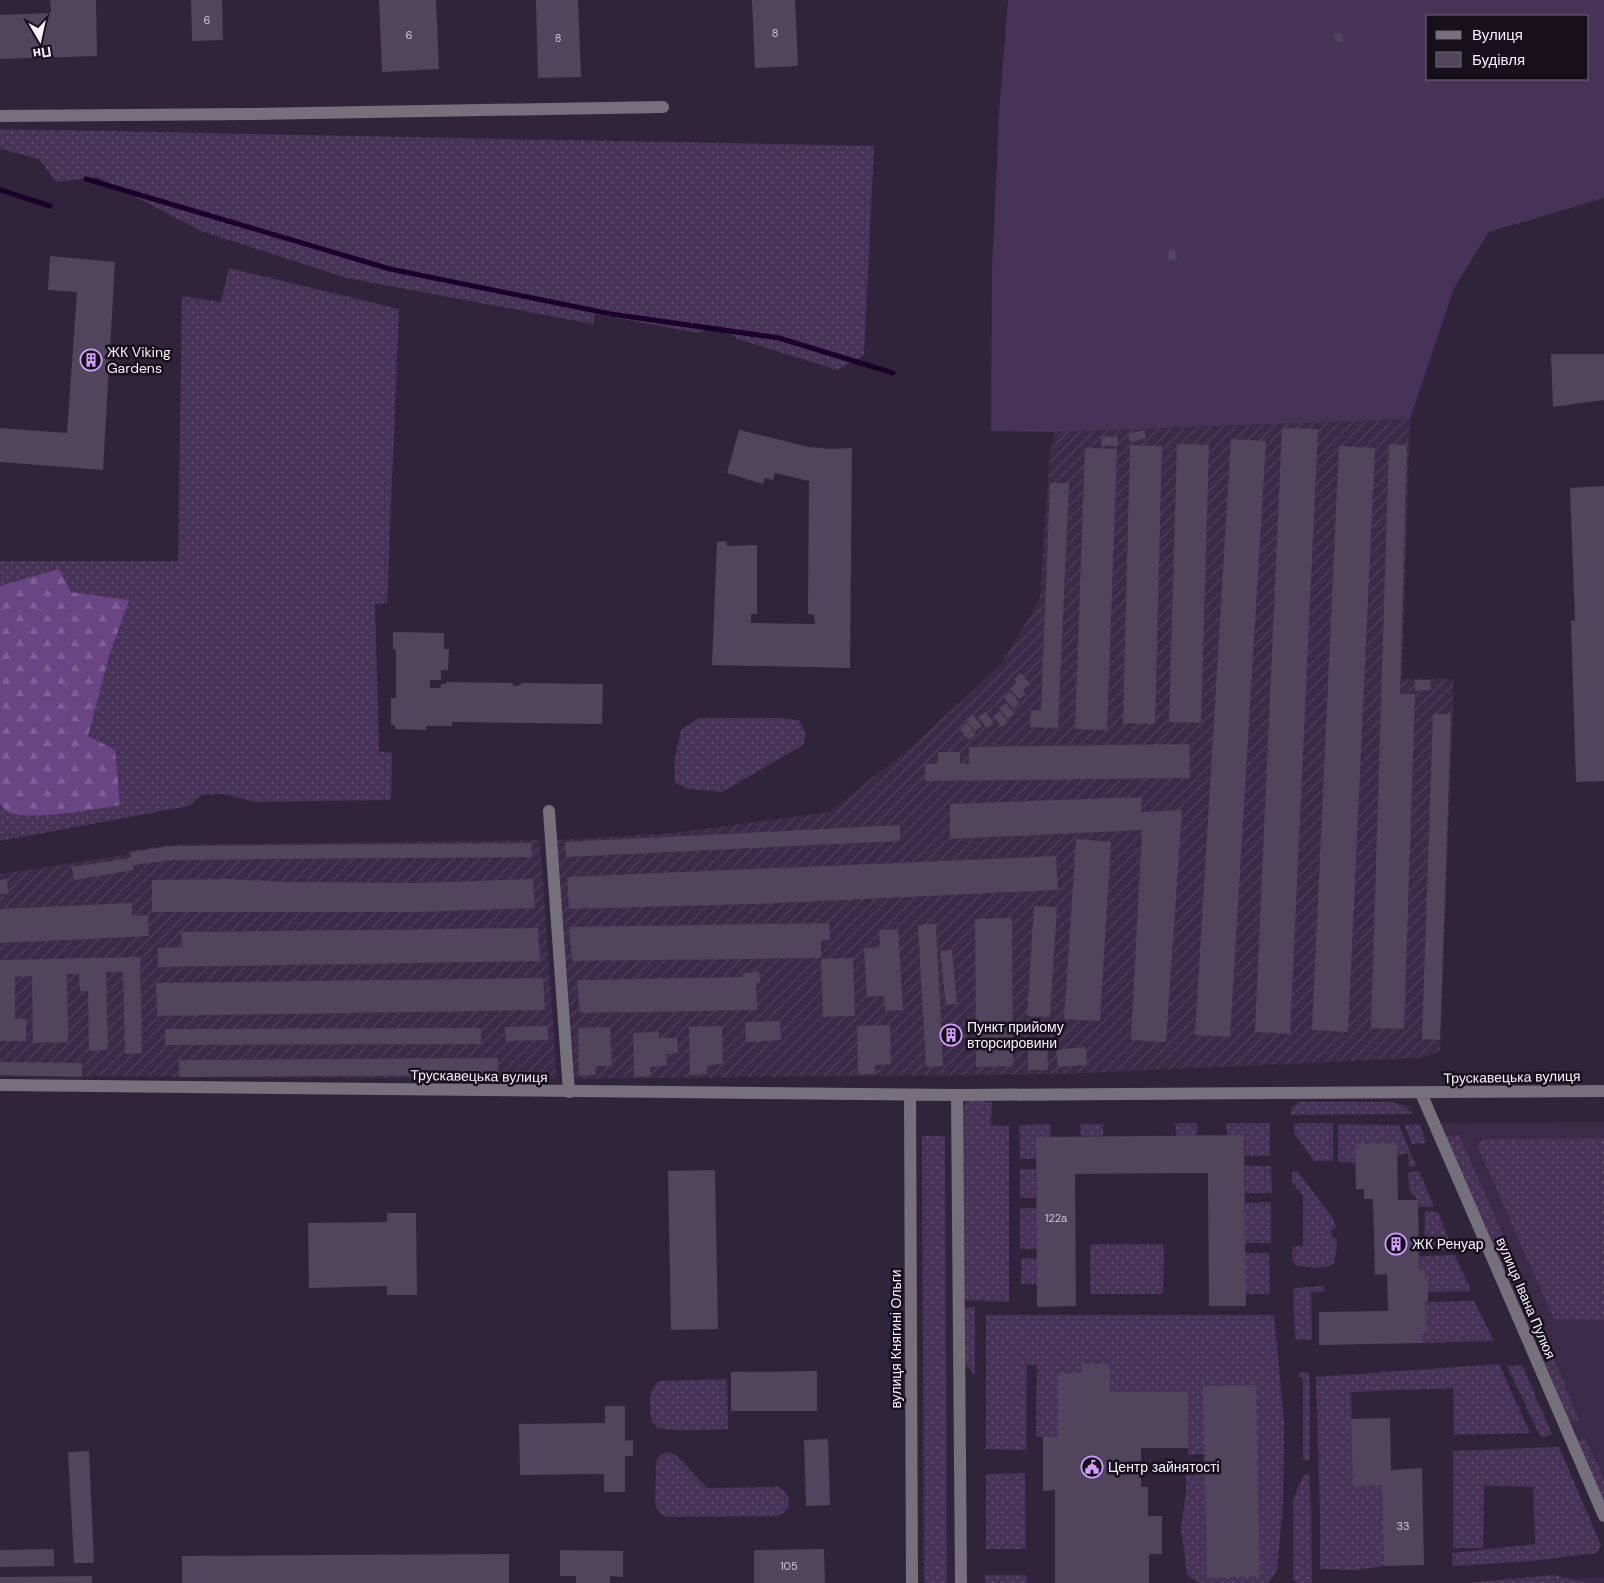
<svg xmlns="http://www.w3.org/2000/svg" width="1604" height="1583" viewBox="0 0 1604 1583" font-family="'DM Sans',sans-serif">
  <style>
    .built { fill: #3b2b48 }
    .industrial { fill: url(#industrial-furrows) }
    .grass { fill: url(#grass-dots) }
    .forest { fill: url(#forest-firs) }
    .garden { fill: #473357; fill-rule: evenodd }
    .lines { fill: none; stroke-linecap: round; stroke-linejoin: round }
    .stream { stroke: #1a002a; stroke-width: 5 }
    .building { fill: #51445d }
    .minor { stroke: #76707c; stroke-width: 12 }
    .tertiary { stroke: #76707c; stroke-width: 12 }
    .labels { text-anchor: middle; stroke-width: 5; stroke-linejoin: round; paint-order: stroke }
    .number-label { font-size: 11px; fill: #cec6d6 }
    .poi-label { font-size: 14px; fill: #f8f2fe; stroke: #15101a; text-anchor: start }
    .street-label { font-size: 14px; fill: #f8f2fe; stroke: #15101a }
  </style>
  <defs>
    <pattern id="industrial-furrows" width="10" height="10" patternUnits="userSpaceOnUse" patternTransform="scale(1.25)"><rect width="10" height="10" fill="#3b2b48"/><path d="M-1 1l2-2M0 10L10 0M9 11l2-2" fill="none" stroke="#4e405a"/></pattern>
    <pattern id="grass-dots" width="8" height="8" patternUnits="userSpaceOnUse" patternTransform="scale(1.25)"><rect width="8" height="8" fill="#473357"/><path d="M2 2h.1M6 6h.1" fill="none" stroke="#625170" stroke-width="1.8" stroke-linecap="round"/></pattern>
    <pattern id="forest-firs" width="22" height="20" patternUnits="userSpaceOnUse" patternTransform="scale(1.25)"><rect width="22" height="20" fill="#694584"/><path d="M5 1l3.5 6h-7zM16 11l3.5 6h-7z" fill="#7f6096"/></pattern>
  </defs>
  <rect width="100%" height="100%" fill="#30243b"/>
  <path class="built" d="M1604,1122V1504L1441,1123Z
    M1604,1577V1583H1508Z"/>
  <path class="industrial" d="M1410,419L1402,679H1454L1440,1052L1419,1058L1060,1074L575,1079L557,840L675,833L829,812L914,745L1002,663L1040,598L1050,452L1055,432Z
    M540,840L557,1079L0,1076V874L126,855L129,851L171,845Z"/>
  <path class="grass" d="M0,129L874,146L864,355L837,370L738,339L717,325L699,333L595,314L593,324L347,278L201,231L97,177L56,182L39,159L0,149Z
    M229,268L399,309L387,603L375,604L379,751L392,753L391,800L256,802L223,794L201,795L189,806L0,841V561H178L182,296L221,302Z
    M699,718H778L799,720L806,734L803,745L722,792L690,789L675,783L674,761L681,730Z
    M968,1100L992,1102L991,1125L1009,1126V1302L964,1300L960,1111Z
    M1299,1102H1389L1404,1105L1413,1114L1291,1115L1292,1108Z
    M1175,1123H1197V1136H1176Z
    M1226,1123H1270V1156H1245L1244,1135H1227Z
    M1294,1123H1333V1161H1314L1294,1133Z
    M1050,1124L1051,1137H1036V1159H1020L1019,1125Z
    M1080,1124H1103V1136H1081Z
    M1338,1124L1399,1125L1416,1166L1409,1167L1408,1153L1356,1163L1338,1162Z
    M1420,1124L1426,1143L1412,1144L1404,1125Z
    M1459,1135L1507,1244L1510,1262L1504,1268L1496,1257L1445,1137Z
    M922,1136H945L947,1583H924Z
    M1604,1138V1320L1554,1319L1478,1147V1143L1484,1139Z
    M1245,1166H1271L1272,1193H1245Z
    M1020,1169H1036V1198H1020Z
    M1297,1171L1333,1218L1336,1227L1331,1231L1332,1237L1337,1238C1336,1245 1337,1255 1334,1262C1330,1271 1303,1267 1295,1265L1292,1259L1293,1247L1303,1245V1195L1292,1182V1172Z
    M1419,1171L1434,1207H1418V1200L1409,1189L1408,1173Z
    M1271,1202V1243H1245V1203Z
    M1020,1208H1037V1249H1020Z
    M1425,1211L1438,1212L1453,1250L1424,1251Z
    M1092,1244H1162L1164,1248L1163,1292L1160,1294H1092L1090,1290V1247Z
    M1245,1253H1269L1270,1294H1245Z
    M1455,1255L1471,1291L1428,1292V1279H1425V1270H1419V1256Z
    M1021,1258H1037V1284H1021Z
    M1324,1286L1325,1291L1311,1292L1312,1340L1295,1339L1293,1291L1295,1288Z
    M1474,1301L1494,1341L1422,1343V1331L1427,1330L1425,1302Z
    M975,1307V1376L963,1361V1308Z
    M986,1315H1274L1284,1423L1283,1504L1277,1571L1268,1583H1199L1187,1575L1181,1528L1186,1491V1466L1205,1463L1204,1454L1188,1455V1392H1110V1364H1082V1373H1058V1437H1036L1037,1365H1027L1026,1450L986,1449Z
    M1543,1341L1549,1346L1579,1421L1569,1422L1540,1350Z
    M1499,1364L1530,1433L1454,1435L1453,1388L1351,1392L1353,1485H1382L1384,1566L1356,1570L1320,1569V1515L1316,1377Z
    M1522,1365L1552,1434L1541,1438L1507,1366Z
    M1301,1372L1308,1373L1310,1378V1454L1309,1461L1303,1460V1379L1298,1376Z
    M727,1379L728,1429C713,1429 668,1433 657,1427C650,1423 650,1413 650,1406C650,1395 651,1389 659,1381Z
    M1585,1439L1604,1479V1505L1575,1440Z
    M1559,1447L1601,1545L1597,1553L1531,1561L1453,1566L1452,1553L1535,1544L1533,1487L1484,1486L1483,1548H1453V1451Z
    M666,1452L676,1455L707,1488L778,1487C793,1494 792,1510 778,1516L666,1517L659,1512L655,1504L656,1463L659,1456Z
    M1025,1473L1026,1549H986V1474Z
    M1309,1473L1311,1505L1312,1583H1297L1293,1579V1499L1304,1475Z
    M985,1575H1027V1583H985Z
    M1554,1575L1587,1583H1466Z"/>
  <path class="forest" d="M59,569L71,592L129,600L109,656L88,736L115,750L120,805C96,809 28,822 8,812C5,810 2,806 0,804V586Z"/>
  <path class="garden" d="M1008,0H1604V198L1489,232L1454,288L1410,419L1055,432L991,431L992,271L999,115ZM1428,16H1588V79H1428Z"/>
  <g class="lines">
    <path class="stream" d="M86,179L390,269L611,314L779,338L893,373
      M0,190L50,206"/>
  </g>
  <path class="building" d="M50,0H96L97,56L0,59V15L51,13Z
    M191,0H222L223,40L192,41Z
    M379,0H436L439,69L382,72Z
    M536,0H578L581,77L538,78Z
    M752,0H795L798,66L755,68Z
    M1342,33L1343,41L1336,42L1334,34Z
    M1174,248L1177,259L1169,261L1167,251Z
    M50,256L115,262L103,470L0,462V428L67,433L77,292L48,290Z
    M1551,354H1604V400L1553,407Z
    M1282,428L1318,429L1290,1034L1255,1032Z
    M739,430L809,447L831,449L852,448L850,668L712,665L717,542L726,541L727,546L757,545V614H751V623L815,624L814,615L808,614L809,481L775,473L773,480L765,478L763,484L727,473Z
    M1144,430L1146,438L1130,442L1128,434Z
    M1102,436L1118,437V446L1101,445Z
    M1231,439L1266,441L1230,1037L1195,1035Z
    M1177,444L1209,445L1201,723L1169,722Z
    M1389,444L1407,445L1400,694H1415L1404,1029L1371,1028Z
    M1130,445L1162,446L1155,724L1123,723Z
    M1339,446L1375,448L1348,1032L1312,1030Z
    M1085,448L1117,449L1107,730L1075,729Z
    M1050,483H1069L1058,728L1030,727L1031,710L1041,711Z
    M1604,486V781L1576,782L1571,621H1575L1570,488Z
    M393,632L444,633V649H449L448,670H441V680H430V688H441V684H446V682L513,683V686L521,685V683L603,684L602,724L452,722V726H426V730L395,729V725H391V698H396V650L393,649Z
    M1021,673L1030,684L1022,690L1026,694L1019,699L1010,689L1017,683L1014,679Z
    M1415,680H1430L1431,690L1415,691Z
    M1011,692L1019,703L1013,709L1004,697Z
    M1006,703L1015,714L1008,719L999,708Z
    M1000,711L1008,722L1002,727L993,716Z
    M985,712L994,723L987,728L978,717Z
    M1433,714H1451L1440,1040L1422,1039Z
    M973,715L982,726L975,731L966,720Z
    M967,723L976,734L969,740L960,729Z
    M1189,744L1190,778L925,781V764H938V752H960V763L969,764V747Z
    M1142,797L1141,812L1182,810L1166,1042L1131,1040L1142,830L950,839V804Z
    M900,825V841L566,857L565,842Z
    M1076,839L1111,842L1100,1021L1064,1019Z
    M531,843L532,857L174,860L133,865L134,870L74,880L72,867L131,858L130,852L171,846Z
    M1056,856L1058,890L757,904L569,909L567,877Z
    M7,879L8,893L0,894V880Z
    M227,879L287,882L417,883L533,879L535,908L419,912H152V880Z
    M132,903V916L148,915L149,936L0,943V909Z
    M1034,906L1057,907L1050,1017L1027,1016Z
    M1012,918L1013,1066L976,1067L975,919Z
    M829,923L830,940H821V958L572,961L569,927Z
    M936,924L943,1066L926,1067L918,925Z
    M538,928L540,961L158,967V948L182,947L181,932Z
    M898,929L903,1010L885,1011L884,996L867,997L864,948L880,947L879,930Z
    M952,950L957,1004L946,1005L940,951Z
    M140,957L142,1053L125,1054L123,972H106L108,1050L89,1051L88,991H80L79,974H67L68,1042L33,1043L32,976L15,977V1019H26V1041H0V960Z
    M853,958L855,1016L823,1017L821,959Z
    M759,972L760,983H756L757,1010L580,1013L577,980L743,977V973Z
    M543,978L545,1010L157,1016L156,983Z
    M780,1021L781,1040L746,1042L745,1022Z
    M890,1025L891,1064L875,1065V1074H858L857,1026Z
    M548,1026V1040L506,1041L505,1027Z
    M722,1026L723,1064L707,1065V1074L690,1075L689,1027Z
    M610,1027L612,1066H595L596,1075L579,1076L578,1028Z
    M481,1028V1044L165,1045V1029Z
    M945,1030H956V1040H945Z
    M659,1032V1038H677L678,1053L666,1054L667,1066L650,1067L651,1076L634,1077L633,1033Z
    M1047,1045L1048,1070H1028V1046Z
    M1086,1047L1087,1065L1058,1067L1056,1050Z
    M498,1058V1075L179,1077V1060Z
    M0,1062L82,1063V1077L0,1075Z
    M1244,1135L1246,1306H1209L1208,1173H1180L1075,1174L1076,1306L1037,1307L1036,1137Z
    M1397,1143L1398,1200H1418L1419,1270H1425V1279H1428V1301L1425,1302L1427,1331H1422V1343L1319,1345V1312L1388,1311L1387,1274L1375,1275L1373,1199H1364V1189H1356L1355,1144Z
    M715,1170L718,1329L671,1330L668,1171Z
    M387,1213H416L417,1295H387V1286L309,1288L308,1223L387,1222Z
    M1082,1364H1110V1392H1188V1448H1141V1487H1148V1516H1162V1554H1149V1583H1055V1490L1043,1491V1437H1058V1373H1082Z
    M817,1371V1411H731V1372Z
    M1256,1385L1260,1576L1207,1578L1203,1386Z
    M605,1406H625V1441L633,1440V1456H625V1492H604V1474L520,1475L519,1424L605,1423Z
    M1390,1418L1391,1470L1422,1468L1424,1565L1384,1566L1382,1485L1353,1486L1351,1419Z
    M828,1439L830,1505L806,1506L804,1440Z
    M89,1451L94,1563H74L68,1452Z
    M54,1549V1566L0,1567V1550Z
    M824,1549L825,1583H754V1550Z
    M560,1550L623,1551V1577L610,1576V1583H576V1576H560Z
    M509,1554V1583H182V1556Z
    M92,1576V1583H0V1577Z"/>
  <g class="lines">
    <path class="minor" d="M0,116L250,114L663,107
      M549,811L569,1092
      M1421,1093L1604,1516
      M957,1095L1604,1091"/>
    <path class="tertiary" d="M0,1085L957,1095L961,1583
      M910,1095L912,1583"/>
  </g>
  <defs>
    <g id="building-ring" transform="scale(1.125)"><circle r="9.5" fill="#15101a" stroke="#d29dfd" stroke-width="1.5"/><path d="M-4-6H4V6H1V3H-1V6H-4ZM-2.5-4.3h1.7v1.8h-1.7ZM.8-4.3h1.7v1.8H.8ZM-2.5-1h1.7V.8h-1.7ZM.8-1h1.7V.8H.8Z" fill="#d29dfd"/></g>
    <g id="civic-ring" transform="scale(1.125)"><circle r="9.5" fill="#15101a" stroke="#d29dfd" stroke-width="1.5"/><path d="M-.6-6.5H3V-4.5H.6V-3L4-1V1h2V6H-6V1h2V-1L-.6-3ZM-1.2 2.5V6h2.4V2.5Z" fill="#d29dfd"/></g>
  </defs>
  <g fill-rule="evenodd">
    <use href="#building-ring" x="91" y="360"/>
    <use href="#building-ring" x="951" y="1035"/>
    <use href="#building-ring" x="1396" y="1244"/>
    <use href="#civic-ring" x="1092" y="1467"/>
  </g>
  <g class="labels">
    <g class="number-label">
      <text x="207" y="24">6</text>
      <text x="775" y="37">8</text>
      <text x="409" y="39">6</text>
      <text x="558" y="42">8</text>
      <text x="1056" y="1222">122а</text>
      <text x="1403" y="1530">33</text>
      <text x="789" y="1570">105</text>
    </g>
    <g class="poi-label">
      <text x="107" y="357">ЖК Viking<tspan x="107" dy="16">Gardens</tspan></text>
      <text x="967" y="1032">Пункт прийому<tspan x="967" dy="16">вторсировини</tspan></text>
      <text x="1412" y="1249">ЖК Ренуар</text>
      <text x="1108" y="1472">Центр зайнятості</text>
    </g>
    <g class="street-label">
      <text transform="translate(479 1076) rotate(1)" y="5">Трускавецька вулиця</text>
      <text transform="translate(1512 1077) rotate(-1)" y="5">Трускавецька вулиця</text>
      <text transform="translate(1526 1298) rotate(67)" y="5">вулиця Івана Пулюя</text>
      <text transform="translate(896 1339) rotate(-90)" y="5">вулиця Княгині Ольги</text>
    </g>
  </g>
  <rect x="1426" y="15" width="162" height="65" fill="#15101a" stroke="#706a75"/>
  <rect x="1436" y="31" width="25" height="8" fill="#76707c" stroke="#706a75"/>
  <text x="1472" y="40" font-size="15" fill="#f8f2fe">Вулиця</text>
  <rect x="1436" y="52" width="25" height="15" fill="#51445d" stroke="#706a75"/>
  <text x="1472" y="65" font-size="15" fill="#f8f2fe">Будівля</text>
  <g transform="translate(40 40) rotate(171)" stroke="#15101a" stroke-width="4" paint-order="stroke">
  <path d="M0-4L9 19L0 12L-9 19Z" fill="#f8f2fe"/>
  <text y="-8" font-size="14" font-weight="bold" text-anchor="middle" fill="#f8f2fe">Пн</text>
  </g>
</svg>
